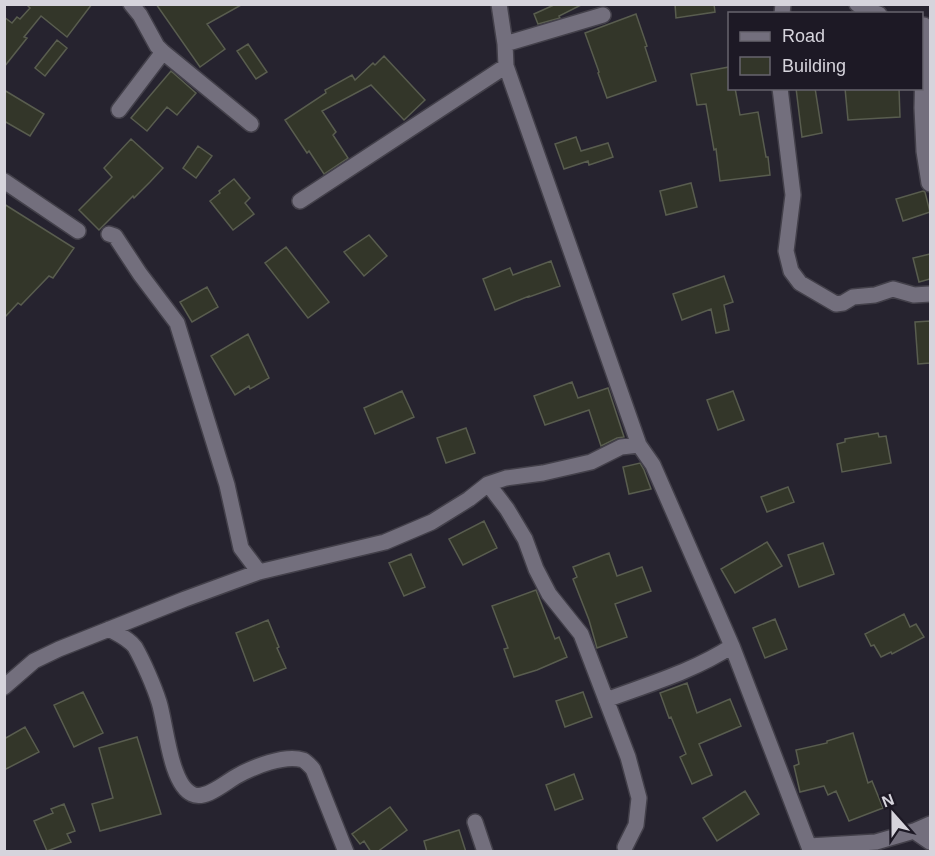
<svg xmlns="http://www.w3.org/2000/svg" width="935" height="856" viewBox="0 0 935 856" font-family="Arial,sans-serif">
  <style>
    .building { fill: #333629; stroke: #595d4f; stroke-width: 1.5 }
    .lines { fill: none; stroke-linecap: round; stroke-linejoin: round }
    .street-casing { stroke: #43404a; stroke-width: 18 }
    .street { stroke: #736f7d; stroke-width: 15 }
  </style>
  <rect width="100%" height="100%" fill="#26232f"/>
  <path class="building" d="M26,4H92L67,37L41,16L24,37L27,38L4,67V17L12,23L17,17L20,19L30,8Z
    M156,4H243L207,24L225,49L200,67Z
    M556,4H583L559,16L560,18L538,24L534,14Z
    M675,4H714L715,12L676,18Z
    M636,14L647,46L645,47L656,81L607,98L598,73L599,72L585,33Z
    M57,40L67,48L45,76L35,68Z
    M248,44L267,72L256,79L237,51Z
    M384,56L425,100L404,120L371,85L322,111L336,132L333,135L348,158L324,174L309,151L307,153L285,120L326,93L325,90L352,75L355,80L373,63L375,65Z
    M729,67V88H735L740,115L758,112L766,157H768L770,175L720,181L716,149L714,150L706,104L697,105L691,74Z
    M171,71L196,93L177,115L167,107L147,131L131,118Z
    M796,88H815L822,133L802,137Z
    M845,88H899L900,117L848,120Z
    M4,90L44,114L30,136L4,121Z
    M576,137L581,151L608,143L613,157L589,165L588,161L564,169L555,144Z
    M131,139L163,168L150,182L134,198L133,196L99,230L79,210L112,177L104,168Z
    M198,146L212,156L196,178L183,168Z
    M234,179L250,198L245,203L254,214L233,230L210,201L220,193L219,191Z
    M691,183L697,207L666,215L660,191Z
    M923,191L925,192L930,212L903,221L896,199Z
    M4,204L74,248L53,278L49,276L21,305L18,303L4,318Z
    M369,235L387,256L364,276L344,252Z
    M286,247L329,302L308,318L265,263Z
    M930,254V279L919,282L913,258Z
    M551,261L560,286L529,297V296L495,310L483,279L510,268L513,275Z
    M724,276L733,302L724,305L729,330L716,333L711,309L682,320L673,294Z
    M207,287L218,307L192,322L180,302Z
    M930,321V363L918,364L915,322Z
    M248,334L269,378L250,389L249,386L235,395L211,356Z
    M572,382L578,398L608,388L624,437L617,438L601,446L589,410L545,425L534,396Z
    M402,391L414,417L375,434L364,408Z
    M733,391L744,420L718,430L707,400Z
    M466,428L475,453L446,463L437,438Z
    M878,433L879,437L886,436L891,463L842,472L837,444L845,442V439Z
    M640,463L644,470L651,489L629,494L623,467Z
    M788,487L794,502L767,512L761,497Z
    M484,521L497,548L463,565L449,539Z
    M767,542L782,566L735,593L721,569Z
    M823,543L834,574L799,587L788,555Z
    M609,553L617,576L642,567L651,591L615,604L627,637L597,648L589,620L573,579L577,577L573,567Z
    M411,554L425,587L404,596L389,563Z
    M536,590L555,639L559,637L567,657L537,670L514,677L504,649L508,648L492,606Z
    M904,614L910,627L916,624L924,637L892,654L891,652L881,657L874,645L871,646L865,634Z
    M775,619L787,649L765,658L753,628Z
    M268,620L279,647L277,648L286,668L254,681L236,633Z
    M687,683L697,713L730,699L741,726L699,744L712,775L692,784L680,757L686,754L671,717L669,718L660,693Z
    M83,692L103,733L74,747L54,705Z
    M583,692L592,717L565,727L556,701Z
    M25,727L39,752L4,770V739Z
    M853,733L868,783L872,781L883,808L849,821L836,791L828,795L824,786L800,792L794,766L799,764L796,750L827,743V741Z
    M137,737L161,814L100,831L92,804L113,798L99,748Z
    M574,774L583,799L555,810L546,785Z
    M745,791L759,814L717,841L703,818Z
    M64,804L75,831L67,834L71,842L47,851L34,821L53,813L51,809Z
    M390,807L407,830L377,852H371L364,841L360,844L352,834Z
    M459,830L466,852H427L424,841Z"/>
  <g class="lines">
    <g class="street-casing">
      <path id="street" d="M499,4L505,44L506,66L639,445L653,465L732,646L811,852
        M857,4L864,9L879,14
        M782,14L783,4
        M924,25L922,108L924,151L929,183L930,184
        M505,44L603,15
        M163,52L251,124
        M780,88L793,195L786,251L791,271L800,283L836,304L843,303L853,297L875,295L893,289L914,295L930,294
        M119,110L163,52L157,46L140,15L131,4
        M4,181L78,231
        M300,201L506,66
        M109,234L115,236L140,274L177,323L227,485L241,548L259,572
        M488,484L507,509L525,539L536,569L549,594L581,634L628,757L639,798L636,825L625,847
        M109,629C118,634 128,638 135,647C143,661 154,686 159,702C166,724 170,784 192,794C205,801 226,782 237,776C253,767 285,754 303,760C307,762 310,766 313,769L346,852
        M4,687L34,661L59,649L185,599L259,572L385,542L432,522L469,499L488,484L506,478L543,473L591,462L621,447L639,445
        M606,700C649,684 694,671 732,646
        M475,822L485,852
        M914,831L930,842
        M809,846L876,842L914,831L930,824"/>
    </g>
    <use href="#street" class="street"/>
  </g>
  <rect width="935" height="856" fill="none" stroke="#d6d4dc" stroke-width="12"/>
  <rect x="728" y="12" width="195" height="78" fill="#1d1925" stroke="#67646e" stroke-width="1.5"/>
  <rect x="740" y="32" width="30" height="9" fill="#736f7d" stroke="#67646e" stroke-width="1.5"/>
  <text x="782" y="42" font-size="18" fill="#d6d4dc">Road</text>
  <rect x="740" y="57" width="30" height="18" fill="#333629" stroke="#67646e" stroke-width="1.5"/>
  <text x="782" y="72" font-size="18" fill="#d6d4dc">Building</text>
  <g transform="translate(893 814) rotate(339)" stroke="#1d1925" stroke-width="4.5" paint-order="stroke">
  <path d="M0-4.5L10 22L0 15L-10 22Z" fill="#d6d4dc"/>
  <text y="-9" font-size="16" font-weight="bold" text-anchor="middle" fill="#d6d4dc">N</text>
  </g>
</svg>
